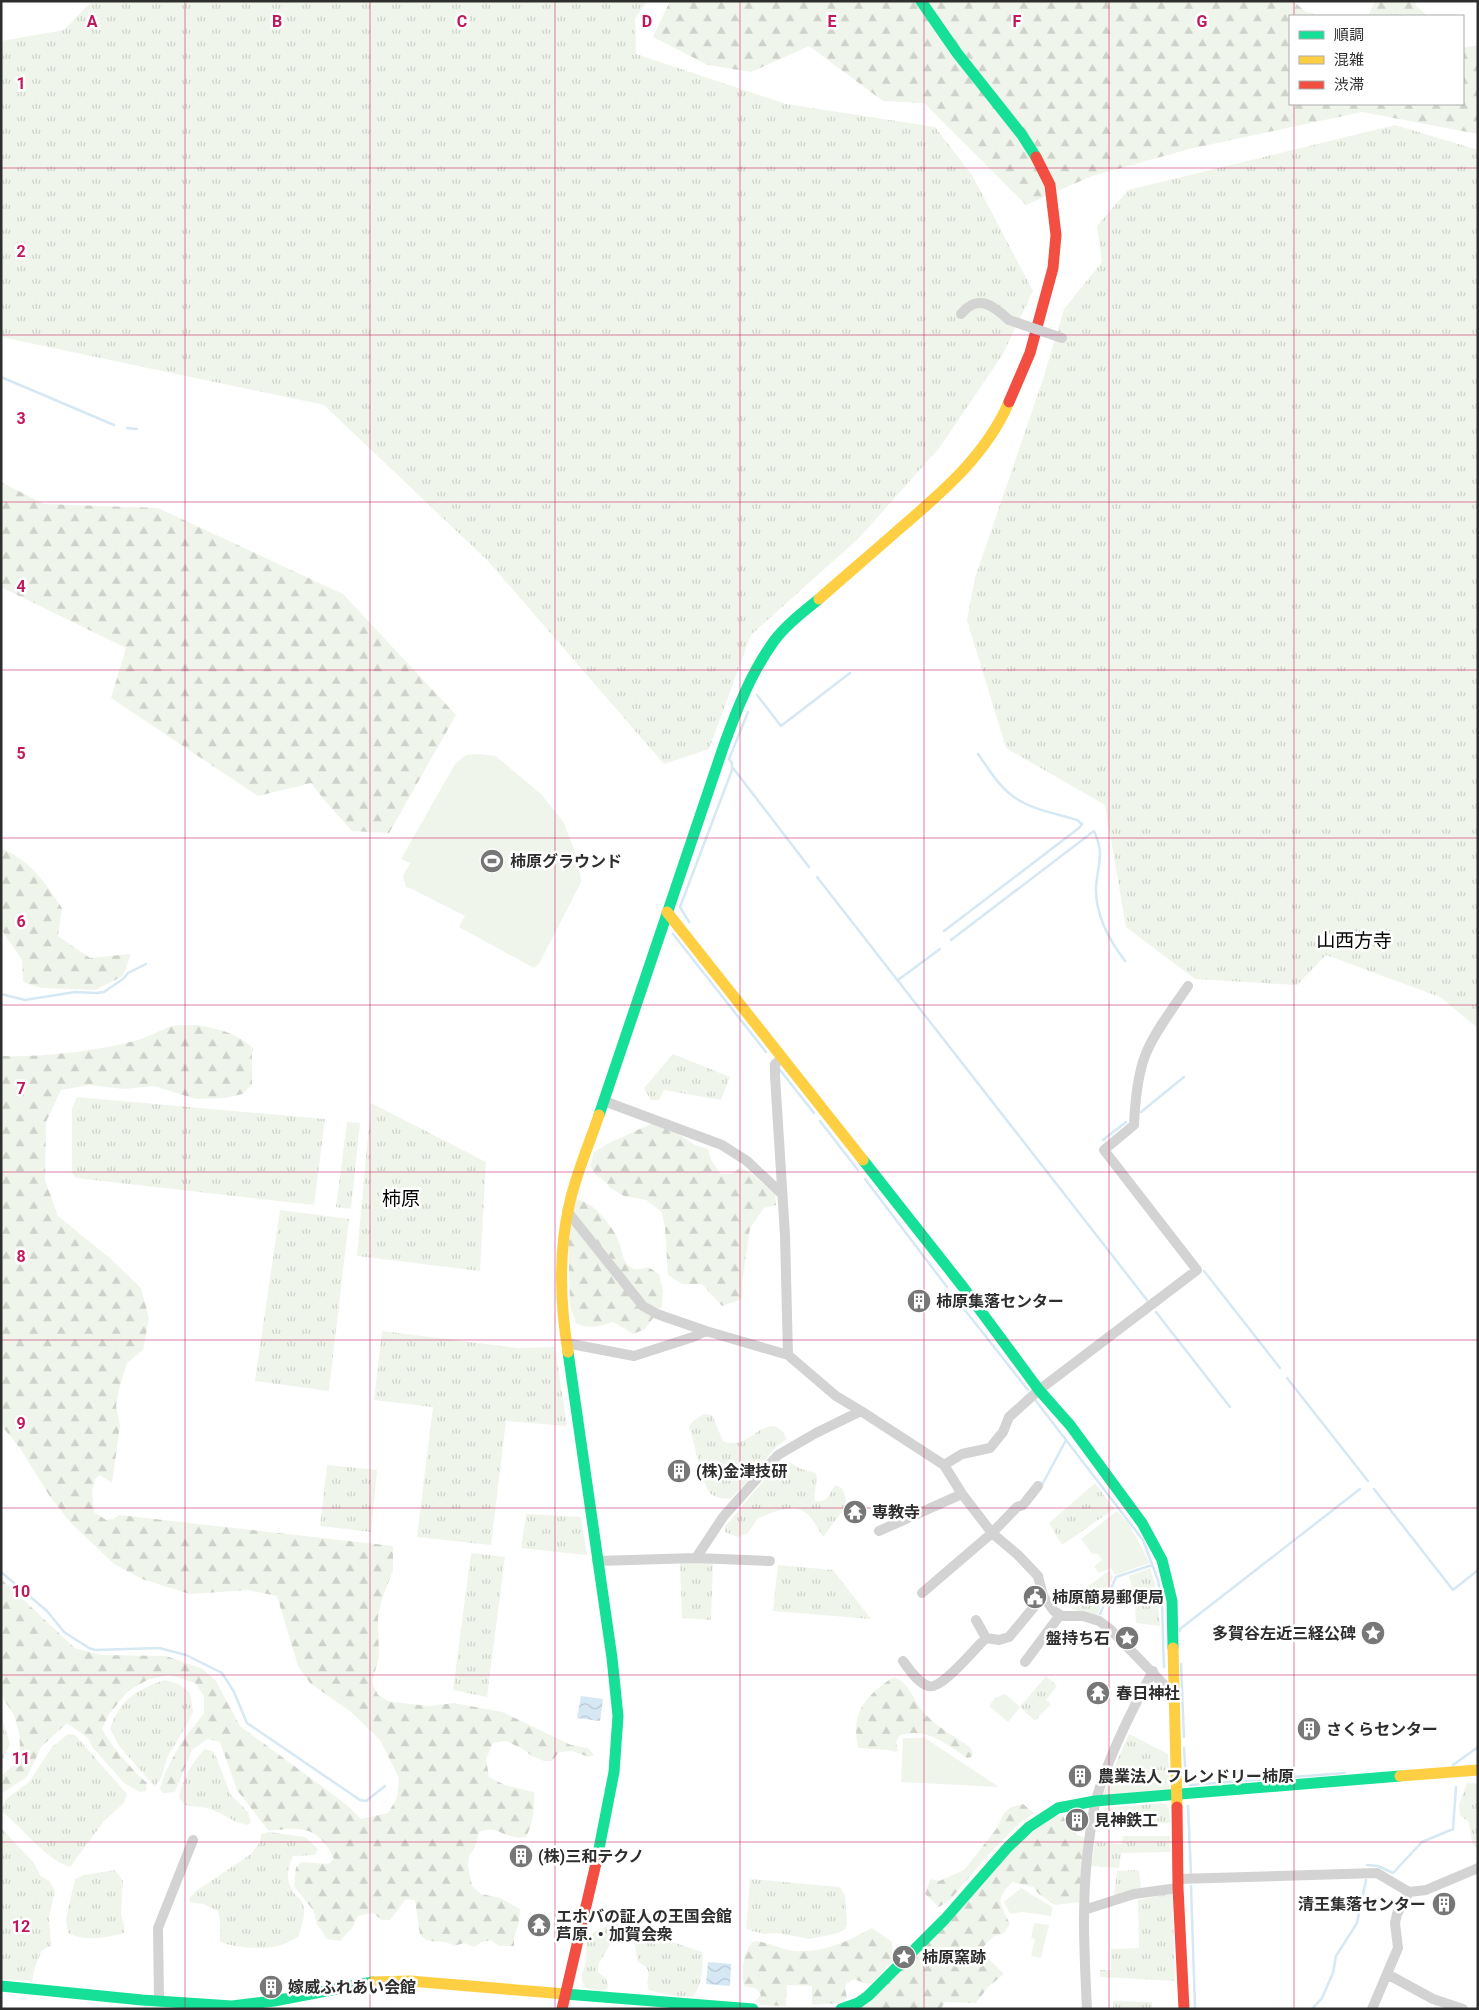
<svg xmlns="http://www.w3.org/2000/svg" width="1479" height="2010" viewBox="0 0 1479 2010" font-family="Roboto,'Noto Sans JP',sans-serif">
  <style>
    .grass { fill: url(#grass-tufts) }
    .forest { fill: url(#forest-firs) }
    .garden { fill: #f0f5eb }
    .water { fill: url(#water-waves) }
    .lines { fill: none; stroke-linecap: round; stroke-linejoin: round }
    .stream { stroke: #d6e8f4; stroke-width: 2.5 }
    .street { stroke: #d3d3d3; stroke-width: 10 }
    .fast { stroke: #16e098; stroke-width: 11 }
    .slow { stroke: #ffcf43; stroke-width: 11 }
    .jam { stroke: #f24e42; stroke-width: 11 }
    .street-bridge { stroke: #d3d3d3; stroke-width: 10 }
    .grid { fill: none; stroke: #c2185b; stroke-width: 1; stroke-opacity: 0.55 }
    .labels { text-anchor: middle; stroke-width: 5; stroke-linejoin: round; paint-order: stroke }
    .poi-label { font-size: 16px; font-weight: bold; fill: #2e2e2e; stroke: #fff; text-anchor: start }
    .quarter-label { font-size: 19px; fill: #000; stroke: #fff }
    .grid-label { font-size: 16px; text-anchor: middle; font-weight: bold; fill: #c2185b; stroke: #fff; stroke-width: 5; stroke-linejoin: round; paint-order: stroke }
  </style>
  <defs>
    <pattern id="grass-tufts" width="24" height="20" patternUnits="userSpaceOnUse" patternTransform="scale(1.25)"><rect width="24" height="20" fill="#f0f5eb"/><path d="M3 7l-1-3M5 7V3M7 7l1-3M15 17l-1-3M17 17v-4M19 17l1-3" fill="none" stroke="#ced2ca"/></pattern>
    <pattern id="forest-firs" width="22" height="20" patternUnits="userSpaceOnUse" patternTransform="scale(1.25)"><rect width="22" height="20" fill="#f0f5eb"/><path d="M5 1l3.5 6h-7zM16 11l3.5 6h-7z" fill="#ced2ca"/></pattern>
    <pattern id="water-waves" width="16" height="10" patternUnits="userSpaceOnUse" patternTransform="scale(1.25)"><rect width="16" height="10" fill="#d6e8f4"/><path d="M0 5q4-4 8 0t8 0" fill="none" stroke="#b8c7d2"/></pattern>
  </defs>
  <rect width="100%" height="100%" fill="#fff"/>
  <path class="grass" d="M92,1H648L635,18L636,54L786,104L935,127L972,175L1033,291L1003,354L940,447L859,538L751,635L709,749L664,764L488,561L324,405L1,337V41L64,30Z
    M1395,125L1478,150V1028L1440,997L1326,955L1297,985L1195,979L1126,927L1105,805L1006,748L967,620L975,578L1044,376L1064,309L1102,262L1097,226L1128,190Z
    M673,1054L730,1077L721,1100L664,1090L659,1100H651L644,1088Z
    M77,1097L325,1119L314,1205L76,1178L72,1173V1109Z
    M371,1103L486,1162L480,1271L357,1256Z
    M347,1122L360,1123L351,1209L336,1207Z
    M280,1210L349,1219L329,1391L255,1381Z
    M382,1331L518,1348L555,1347L567,1426L506,1421L491,1545L417,1537L433,1407L374,1400Z
    M704,1414L712,1415L723,1441C751,1454 768,1403 787,1439L776,1447L751,1478L730,1499C723,1498 717,1499 711,1494C702,1486 695,1442 689,1427L693,1421Z
    M789,1462L801,1469L816,1473C818,1484 813,1491 815,1501C830,1502 828,1495 835,1485L842,1488L846,1499L844,1509L823,1537C818,1530 813,1518 807,1514C794,1501 772,1513 758,1518L748,1533L738,1537L725,1532V1526C743,1508 767,1469 789,1462Z
    M327,1465L377,1470L371,1532L320,1526Z
    M1095,1483L1114,1509L1062,1545L1049,1523Z
    M526,1514L581,1517L587,1555L521,1548Z
    M471,1553L505,1557L487,1697L453,1690Z
    M680,1562H713L711,1620L682,1618Z
    M778,1565L833,1570L871,1619L773,1611Z
    M1150,1568L1157,1592L1160,1626L1136,1623L1135,1599L1129,1576Z
    M1109,1571L1113,1577L1097,1616L1072,1609L1074,1604L1088,1594L1087,1587Z
    M1046,1676L1057,1686L1046,1700L1051,1704L1035,1721L1020,1707Z
    M165,1680L179,1684L190,1693L193,1711L189,1721L168,1756L161,1778L155,1787L119,1746L110,1729C121,1699 135,1690 165,1680Z
    M1,1716L10,1744L1,1763Z
    M68,1734L75,1735L127,1794L124,1803L104,1821L70,1867C43,1858 24,1828 1,1811L6,1799L29,1782L52,1747Z
    M1129,1734L1168,1754L1169,1771L1114,1768Z
    M205,1749L214,1752L231,1795L248,1812L251,1822L248,1825L236,1822L220,1813L207,1808L185,1805L179,1798C183,1779 191,1763 205,1749Z
    M1467,1783L1478,1784V1847L1476,1848L1472,1843L1469,1822L1460,1815L1459,1805Z
    M1164,1803L1169,1809L1170,1823H1125L1129,1806Z
    M1,1828L34,1863L40,1875L50,1882L55,1891L49,1917L51,1946L42,1950L35,1967L32,1981L1,1979Z
    M269,1832L305,1837L318,1849L315,1855L293,1856C287,1868 285,1881 294,1893C296,1896 300,1899 302,1902C307,1913 302,1926 298,1937C294,1939 289,1942 284,1944C268,1951 236,1948 220,1942V1921L218,1911L203,1904L190,1902L189,1898L196,1891L251,1854L260,1842L261,1834Z
    M1123,1836H1170L1171,1852L1121,1853L1119,1868L1091,1866L1095,1842L1122,1844Z
    M115,1870L123,1881L121,1914L124,1925V1933C104,1938 86,1942 68,1933L66,1919L75,1879L84,1875Z
    M1139,1870L1141,1890L1114,1895L1117,1871Z
    M750,1879L840,1887L845,1896L847,1924L845,1929L838,1933L810,1939L776,1933L764,1934L746,1929Z
    M1172,1893L1175,1981L1100,1977V1970H1111V1949L1139,1948L1138,1900Z
    M616,1923L702,1952C704,1965 702,1987 692,1997L673,1996L649,1990C643,1977 657,1971 638,1962L635,1945L622,1935H616L599,1963L598,1972L606,1979L608,1986L607,1989L601,1991L586,1988C578,1977 583,1973 586,1962C587,1958 586,1954 586,1950C586,1932 602,1927 616,1923Z
    M1113,2001L1152,2002V2009H1113Z"/>
  <path class="forest" d="M670,1H1293L1306,12L1323,16H1290V104H1463V47L1478,46V134L1362,112L1189,149L1092,176L1026,205L924,103L883,101L809,46L751,72L708,65L653,37Z
    M1375,1H1417L1415,5L1428,16H1368Z
    M1,482L44,504L158,508L343,594L456,715L389,833L352,831L326,802L311,783L258,796L111,698L126,648L1,587Z
    M1,848C32,862 44,881 62,908L58,936L90,958L131,954L123,976L95,990L41,988L23,982L22,960L1,929Z
    M196,1025C220,1029 235,1032 254,1049L252,1053V1085L242,1094L226,1098L196,1099L154,1086L124,1089L90,1085L61,1090L46,1122L45,1180L58,1216L111,1259L141,1288L149,1318L143,1350L127,1363L119,1389L116,1406L120,1425L112,1483L100,1475L95,1479L92,1492L94,1512L106,1520L113,1519L119,1515L393,1546V1570L381,1602L378,1618L379,1657L372,1682L378,1695L390,1702L430,1706L454,1703L502,1712L571,1745L588,1748L594,1755L589,1757L572,1751L559,1752L552,1761H544L532,1756L523,1749L506,1741L493,1743L486,1759L489,1777L505,1785L534,1792C535,1807 533,1823 526,1837C522,1837 517,1838 514,1837C499,1834 496,1825 479,1832L475,1847L469,1856L468,1866L472,1886L481,1894L500,1898L520,1909L519,1923L514,1937V1946H499L491,1940L482,1942L474,1947L464,1943L454,1946C444,1938 430,1946 420,1935L415,1900L406,1899L390,1920H382L373,1913L358,1916L352,1928L340,1941L327,1939L317,1924L313,1910L294,1886L296,1867L302,1862L328,1864L334,1859C327,1842 315,1829 296,1829C287,1828 278,1831 268,1830L237,1790L220,1742L208,1739L192,1750L175,1792L163,1793L160,1789L165,1773L180,1744L204,1713V1696L195,1683L170,1675L149,1679L128,1691L109,1714L102,1729C114,1749 129,1767 147,1783L146,1791L140,1792L124,1783L93,1748L88,1738L67,1723L41,1747L27,1777L1,1794V1776L17,1762L20,1745L19,1733L14,1715L1,1695V1579L75,1648L101,1655L166,1656L203,1669L216,1681L240,1726L347,1805L361,1819L388,1813L397,1798L399,1778L380,1740L351,1712L310,1683L298,1666L277,1596L248,1590L190,1594L142,1579L114,1564L70,1522L49,1495L20,1448L1,1425V1056C44,1057 89,1052 130,1042C145,1039 156,1032 169,1027C177,1024 188,1026 196,1025Z
    M653,1123L668,1127L695,1145L708,1149L711,1160L721,1174H732L741,1167L753,1175L775,1194L776,1205L764,1208L750,1228L743,1276L742,1299L722,1306L702,1284H682L668,1275L665,1228L662,1212L646,1200L624,1196L610,1188L607,1183L595,1174L590,1166L594,1152L611,1142Z
    M576,1199C594,1203 607,1220 616,1235C624,1250 621,1277 648,1267L659,1274L663,1290L662,1306L645,1329L633,1334L613,1322C600,1326 589,1330 576,1323L570,1306L568,1230Z
    M894,1677C911,1684 914,1703 926,1715C940,1730 956,1736 971,1748L973,1755L971,1757L967,1758C947,1744 924,1726 899,1736L896,1742L898,1751L896,1752L887,1750L858,1748C856,1737 855,1727 858,1716C862,1701 881,1684 894,1677Z
    M1023,1804L1034,1813L1020,1823L987,1856L950,1900L939,1907L925,1894L930,1879L939,1881L964,1870L997,1828L1004,1813L1011,1807Z
    M1053,1816H1063C1071,1828 1070,1833 1086,1838L1079,1902L1055,1905L1039,1894L1033,1887L1013,1882C994,1899 1000,1904 1010,1924L1004,1933L994,1936L984,1946V1954L1004,1974L988,1987L976,2003L945,2002L941,2009H859L1015,1847Z
    M872,1928L892,1942L893,1961L871,1984L864,1983L854,1979L846,1984L845,1989L847,1998L839,2003L812,2005V1986L787,1985L786,2006L761,2005L755,2001L761,1995L757,1989L744,1986C741,1972 743,1952 752,1942L758,1941C770,1944 783,1950 795,1951C824,1953 848,1941 872,1928Z"/>
  <path class="garden" d="M477,754L496,756L542,795L564,823L579,863L581,882L539,964L534,968L459,927L465,916L412,889L406,887L403,876L410,863L401,859L455,764L466,755Z
    M1117,1511L1129,1524L1150,1563L1115,1575L1111,1568L1099,1573L1094,1567L1102,1560L1098,1554H1092L1081,1539Z
    M1005,1694L1020,1707L1008,1722L989,1706L995,1698Z
    M903,1738H925L999,1787L901,1782Z
    M1114,1768L1169,1771V1790L1103,1795Z
    M1129,1806L1127,1815L1097,1817L1098,1814L1104,1813V1808Z
    M1021,1888L1052,1907L1051,1916L1023,1912L1010,1914L1004,1902Z
    M1034,1923L1049,1925L1041,1958L1031,1956L1035,1939L1031,1938Z"/>
  <path class="water" d="M581,1696L603,1699L600,1721L577,1718Z
    M708,1962L731,1964L730,1986L706,1984Z"/>
  <g class="lines">
    <path class="stream" d="M1,377L114,425
      M127,428L137,429
      M757,695L781,726L850,673
      M733,768L809,867
      M817,877L1147,1300
      M689,922L680,907L732,770V763L729,759L748,712
      M944,931L1079,828L1082,824L1077,820C1057,814 1034,810 1017,799C1000,789 989,769 978,754
      M673,934L766,1052
      M951,940L1094,831C1105,856 1098,861 1096,887C1095,914 1109,940 1125,961
      M898,980L940,949
      M1,994L25,1000L75,992L96,993L104,992L123,979L128,973L146,964
      M780,1070L814,1113
      M1141,1112L1184,1077
      M820,1121L858,1170
      M1103,1140L1126,1122
      M865,1179L947,1287
      M1204,1271L1280,1368
      M953,1295L1028,1390
      M1156,1312L1230,1407
      M1287,1378L1368,1481
      M1036,1401L1143,1540L1158,1580L1162,1604L1164,1667
      M1042,1485L1066,1440
      M1374,1489L1453,1590L1478,1570
      M1,1572L47,1611L64,1632L89,1648L95,1650L159,1648L186,1655L222,1673L234,1692L247,1723L360,1800L366,1801L385,1786
      M1100,1614L1116,1577L1152,1565
      M1180,1631V1629L1360,1489
      M1181,1664L1184,1737
      M1184,1748L1186,1780L1190,1785L1345,1773
      M1453,1765L1478,1747
      M1188,1806L1191,1874
      M1367,1865L1378,1866L1393,1873L1422,1842L1453,1829L1456,1787
      M1191,1886L1195,2009
      M1312,2009L1322,1998L1333,1973L1336,1956L1357,1923L1366,1880"/>
    <path class="street" d="M961,314C978,293 994,306 1009,320
      M782,1058L775,1064V1076L785,1235L788,1355
      M604,1101L722,1145L747,1161L781,1193
      M567,1211L643,1306L657,1314L706,1331
      M566,1343L634,1356L693,1337L706,1331L788,1355L836,1396L861,1411L944,1465L962,1494L992,1533L1018,1555L1038,1576L1043,1596L1054,1611L1062,1616H1083L1099,1621L1110,1629L1174,1695
      M944,1465L962,1454L990,1448L1003,1432L1009,1417L1039,1390L1197,1270L1104,1150L1134,1125C1135,1103 1137,1077 1145,1056C1153,1034 1175,1005 1188,986
      M879,1531L962,1494
      M696,1558L723,1517L778,1455L816,1433L861,1411
      M597,1561L696,1558L770,1561
      M922,1593L992,1533L1017,1507L1023,1505L1038,1486
      M976,1620L986,1638L999,1640L1009,1637L1043,1596
      M903,1661C909,1669 917,1682 928,1686C941,1691 975,1648 986,1638
      M1025,1662L1060,1615
      M1178,1879L1377,1873L1409,1892L1426,1890L1478,1868
      M1084,1910L1134,1894L1178,1888
      M1387,1974L1433,1999L1463,2009
      M159,2001L158,1928L193,1840
      M1087,2009C1084,1950 1081,1892 1090,1834C1092,1823 1093,1811 1096,1800C1109,1755 1131,1712 1153,1671
      M1372,2009L1398,1948L1395,1923L1397,1914L1409,1892"/>
    <path class="fast" d="M921,1L957,53L1022,135L1036,157
      M599,1115L724,745C737,709 751,673 774,641C786,625 803,612 819,599
      M863,1160L963,1287L1039,1390L1070,1425L1142,1523L1162,1560L1172,1601L1173,1648
      M568,1352L612,1658L618,1716L614,1772L597,1859
      M1,1986L142,2000L232,2006L274,2001L373,1982
      M565,1994L753,2009
      M841,2009L858,2003L868,1996L945,1919L1008,1847L1029,1827L1058,1808L1095,1801L1400,1776"/>
    <path class="slow" d="M819,599C845,576 871,554 897,531C940,494 986,456 1009,402
      M667,912L863,1160
      M568,1352C560,1303 558,1255 569,1206C575,1176 589,1145 599,1115
      M1173,1648L1177,1807
      M1400,1776L1478,1770
      M373,1982L410,1981L565,1994"/>
    <path class="jam" d="M1009,402L1030,353L1053,268L1056,235L1050,185L1036,157
      M1177,1807L1178,1888L1184,2009
      M562,2009L597,1859"/>
    <path class="street-bridge" d="M1009,320L1062,338"/>
  </g>
  <path class="grid" d="M185,1V2009M370,1V2009M555,1V2009M740,1V2009M924,1V2009M1109,1V2009M1294,1V16M1294,104V2009M1,168H1478M1,335H1478M1,502H1478M1,670H1478M1,838H1478M1,1005H1478M1,1172H1478M1,1340H1478M1,1508H1478M1,1675H1478M1,1842H1478"/>
  <defs>
    <g id="stadium-disc" transform="scale(1.25)"><circle r="9.5" fill="#777" stroke="#fff"/><path d="M0-5a6.5 5 0 1 0 0 10a6.5 5 0 1 0 0-10ZM-3.5-1.8h7v3.6h-7Z" fill="#fff"/></g>
    <g id="building-disc" transform="scale(1.25)"><circle r="9.5" fill="#777" stroke="#fff"/><path d="M-4-6H4V6H1V3H-1V6H-4ZM-2.5-4.3h1.7v1.8h-1.7ZM.8-4.3h1.7v1.8H.8ZM-2.5-1h1.7V.8h-1.7ZM.8-1h1.7V.8H.8Z" fill="#fff"/></g>
    <g id="temple-disc" transform="scale(1.25)"><circle r="9.5" fill="#777" stroke="#fff"/><path d="M0-6L5-2H3V0L6.5 2.5H4V6H1.5V3h-3V6H-4V2.5H-6.5L-3 0V-2H-5Z" fill="#fff"/></g>
    <g id="civic-disc" transform="scale(1.25)"><circle r="9.5" fill="#777" stroke="#fff"/><path d="M-.6-6.5H3V-4.5H.6V-3L4-1V1h2V6H-6V1h2V-1L-.6-3ZM-1.2 2.5V6h2.4V2.5Z" fill="#fff"/></g>
    <g id="sight-disc" transform="scale(1.25)"><circle r="9.5" fill="#777" stroke="#fff"/><path d="M0-6L1.8-2.2L6-1.7L2.9 1.2L3.7 5.4L0 3.3L-3.7 5.4L-2.9 1.2L-6-1.7L-1.8-2.2Z" fill="#fff"/></g>
  </defs>
  <g fill-rule="evenodd">
    <use href="#stadium-disc" x="492" y="861"/>
    <use href="#building-disc" x="919" y="1301"/>
    <use href="#building-disc" x="679" y="1471"/>
    <use href="#temple-disc" x="855" y="1512"/>
    <use href="#civic-disc" x="1035" y="1597"/>
    <use href="#sight-disc" x="1373" y="1633"/>
    <use href="#sight-disc" x="1127" y="1638"/>
    <use href="#temple-disc" x="1098" y="1693"/>
    <use href="#building-disc" x="1309" y="1729"/>
    <use href="#building-disc" x="1080" y="1776"/>
    <use href="#building-disc" x="1077" y="1820"/>
    <use href="#building-disc" x="521" y="1856"/>
    <use href="#building-disc" x="1444" y="1904"/>
    <use href="#temple-disc" x="539" y="1925"/>
    <use href="#sight-disc" x="904" y="1957"/>
    <use href="#building-disc" x="271" y="1987"/>
  </g>
  <g class="labels">
    <g class="poi-label">
      <text x="510" y="867">柿原グラウンド</text>
      <text x="936" y="1307">柿原集落センター</text>
      <text x="696" y="1477">(株)金津技研</text>
      <text x="872" y="1518">専教寺</text>
      <text x="1052" y="1603">柿原簡易郵便局</text>
      <text x="1356" y="1639" text-anchor="end">多賀谷左近三経公碑</text>
      <text x="1110" y="1644" text-anchor="end">盤持ち石</text>
      <text x="1116" y="1699">春日神社</text>
      <text x="1326" y="1735">さくらセンター</text>
      <text x="1098" y="1782">農業法人 フレンドリー柿原</text>
      <text x="1094" y="1826">見神鉄工</text>
      <text x="538" y="1862">(株)三和テクノ</text>
      <text x="1426" y="1910" text-anchor="end">清王集落センター</text>
      <text x="556" y="1922">エホバの証人の王国会館<tspan x="556" dy="18">芦原.・加賀会衆</tspan></text>
      <text x="922" y="1963">柿原窯跡</text>
      <text x="288" y="1993">嫁威ふれあい会館</text>
    </g>
    <g class="quarter-label">
      <text x="1354" y="947">山西方寺</text>
      <text x="401" y="1205">柿原</text>
    </g>
  </g>
  <g class="grid-label">
    <text x="92" y="27">A</text>
    <text x="277" y="27">B</text>
    <text x="462" y="27">C</text>
    <text x="647" y="27">D</text>
    <text x="832" y="27">E</text>
    <text x="1017" y="27">F</text>
    <text x="1202" y="27">G</text>
    <text x="21" y="89">1</text>
    <text x="21" y="257">2</text>
    <text x="21" y="424">3</text>
    <text x="21" y="592">4</text>
    <text x="21" y="759">5</text>
    <text x="21" y="927">6</text>
    <text x="21" y="1094">7</text>
    <text x="21" y="1262">8</text>
    <text x="21" y="1429">9</text>
    <text x="21" y="1597">10</text>
    <text x="21" y="1764">11</text>
    <text x="21" y="1932">12</text>
  </g>
  <rect width="1479" height="2010" fill="none" stroke="#2e2e2e" stroke-width="5"/>
  <rect x="1289" y="15" width="175" height="90" fill="#ffffff" stroke="#ababab"/>
  <rect x="1299" y="31" width="25" height="8" fill="#16e098" stroke="#ababab"/>
  <text x="1334" y="40" font-size="15" fill="#2e2e2e">順調</text>
  <rect x="1299" y="56" width="25" height="8" fill="#ffcf43" stroke="#ababab"/>
  <text x="1334" y="65" font-size="15" fill="#2e2e2e">混雑</text>
  <rect x="1299" y="81" width="25" height="8" fill="#f24e42" stroke="#ababab"/>
  <text x="1334" y="90" font-size="15" fill="#2e2e2e">渋滞</text>
</svg>
